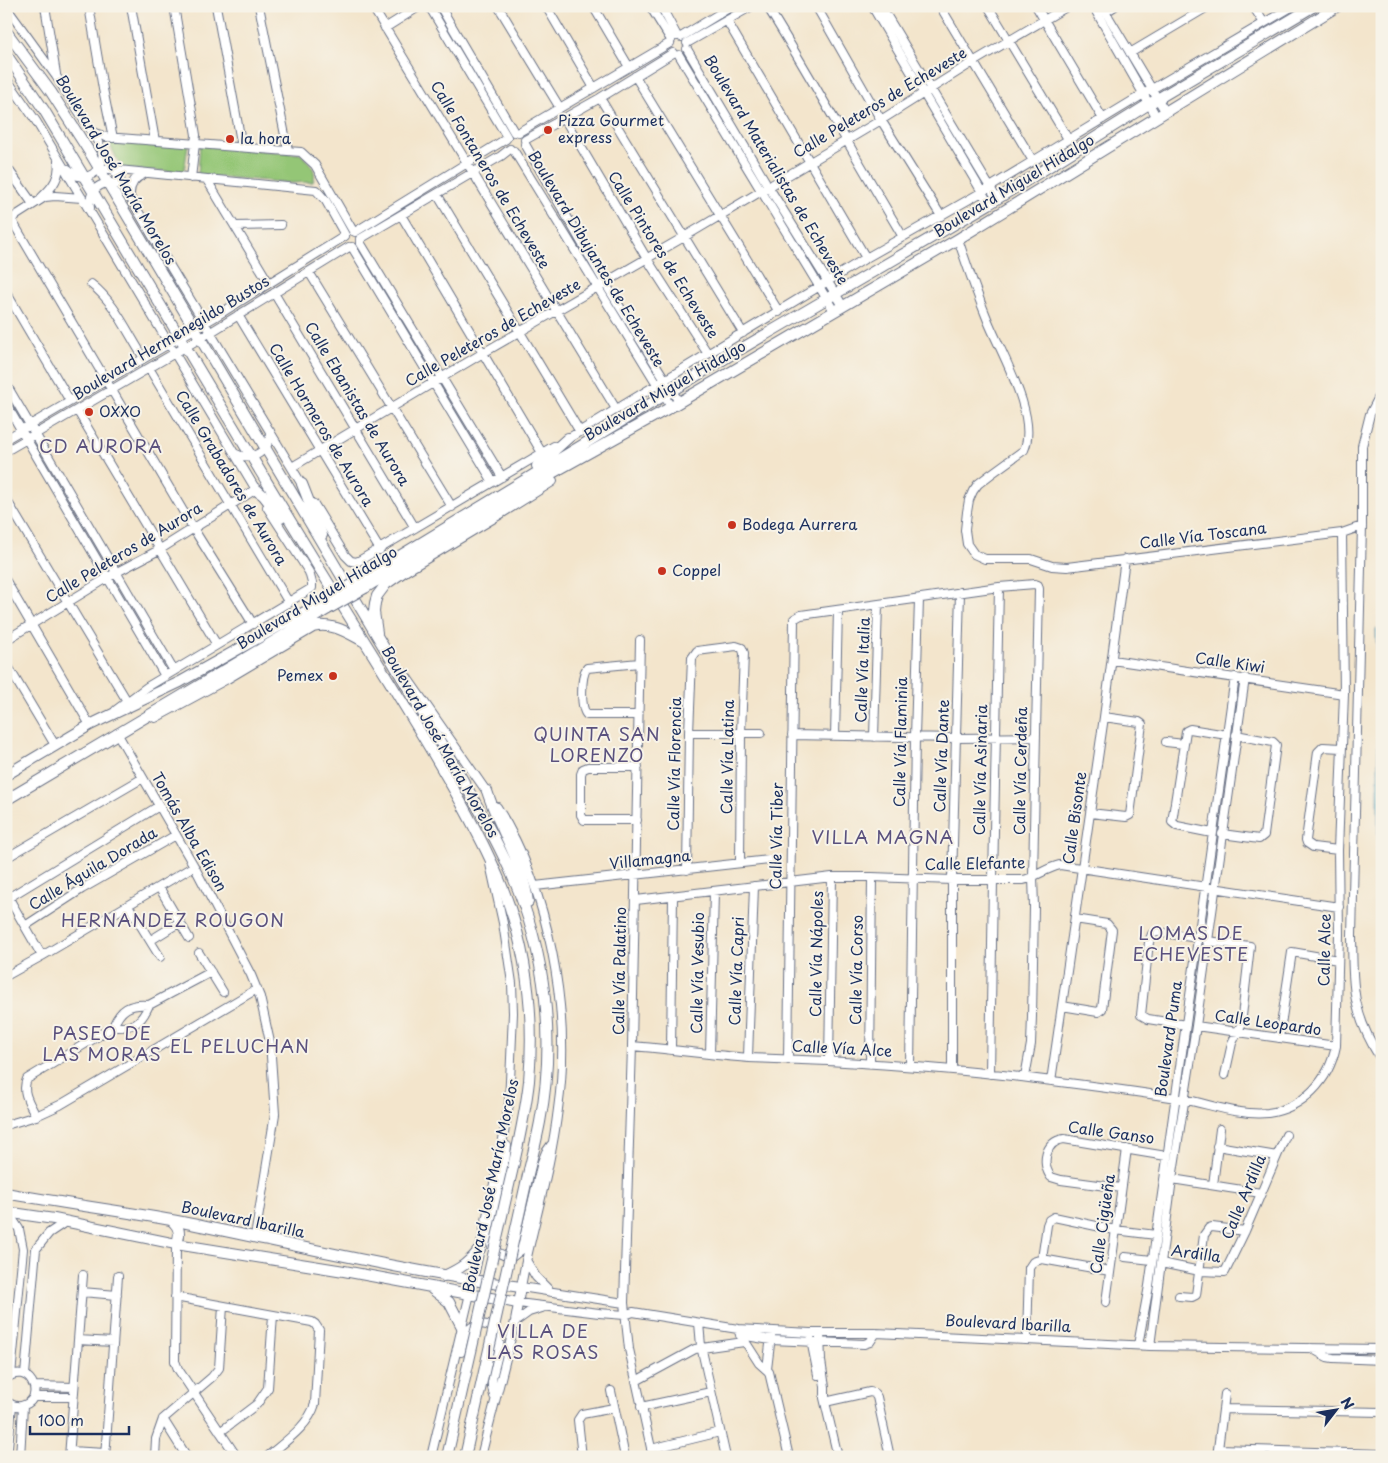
<svg xmlns="http://www.w3.org/2000/svg" width="1388" height="1463" viewBox="0 0 1388 1463" font-family="'Playpen Sans',sans-serif">
  <style>
    .green { fill: #94c676; stroke: #587a6a }
    .water { fill: #41aac1; stroke: #2e6c90 }
    .lines { fill: none; stroke-linecap: round; stroke-linejoin: round }
    .minor-casing { stroke: #676f84; stroke-width: 10 }
    .major-casing { stroke: #676f84; stroke-width: 12 }
    .minor { stroke: #fff; stroke-width: 8 }
    .major { stroke: #fff; stroke-width: 10 }
    .major-bridge-casing { stroke: #676f84; stroke-width: 12; stroke-linecap: butt }
    .major-bridge { stroke: #fff; stroke-width: 10 }
    .poi-dot { fill: #c8321e; stroke: #f7f3e8; stroke-width: 2 }
    .labels { text-anchor: middle; stroke-width: 4; stroke-linejoin: round; paint-order: stroke }
    .street-label { font-size: 15px; fill: #1b2f5e; stroke: #f7f3e8 }
    .poi-label { font-size: 15px; fill: #1b2f5e; stroke: #f7f3e8; text-anchor: start }
    .quarter-label { font-size: 18px; letter-spacing: 1px; fill: #5a517e; stroke: #f7f3e8 }
  </style>
  <rect width="100%" height="100%" fill="#f7f3e8"/>
  <filter id="ink" filterUnits="userSpaceOnUse"><feTurbulence type="fractalNoise" baseFrequency=".02" numOctaves="2"/><feDisplacementMap in="SourceGraphic" scale="10" xChannelSelector="R" yChannelSelector="G"/><feConvolveMatrix kernelMatrix="1 2 1 2 8 2 1 2 1" color-interpolation-filters="sRGB"/></filter>
  <filter id="wash" filterUnits="userSpaceOnUse"><feTurbulence type="fractalNoise" baseFrequency=".0096" numOctaves="4" result="noise"/><feDisplacementMap in="SourceGraphic" scale="20" xChannelSelector="R" yChannelSelector="G"/><feGaussianBlur stdDeviation="1.12" result="paint"/><feColorMatrix in="noise" values="0 0 0 0 0 0 0 0 0 0 0 0 0 0 0 0 0 1.4 0 .05"/><feComposite in="paint" operator="in"/></filter>
  <g filter="url(#wash)">
    <rect width="100%" height="100%" fill="#f3e5cc"/>
    <path class="green" d="M107,139L188,145L184,172L122,169Z
      M200,145L301,154C309,163 318,169 313,182L292,183L198,175Z"/>
    <path class="water" d="M1376,629L1382,631V1028L1378,931V696Z"/>
  </g>
  <g filter="url(#ink)">
    <g class="lines">
      <g class="minor-casing">
        <path id="minor" d="M45,6L56,74
          M89,6L103,89L113,138
          M131,6L155,141
          M174,6L196,135L191,178
          M216,6L242,147
          M259,6L288,150
          M372,6L616,409
          M429,6L507,137
          M440,6L514,132
          M498,6L560,108
          M546,6L594,88
          M593,6L629,67
          M650,6L671,40
          M661,6L677,36
          M767,6C814,82 857,160 903,237
          M816,6L881,120L941,216
          M872,6L989,204
          M881,6L997,199
          M940,6L1033,161
          M988,6L1068,139
          M1036,6L1103,119
          M1093,6L1156,116
          M1102,6L1165,111
          M1253,6L1264,23
          M6,7L56,76L92,132L170,266L304,488
          M1106,12L1115,6
          M727,21L866,258
          M385,28L420,6
          M681,37L732,6
          M687,43L752,6
          M687,49L768,186L843,306
          M1130,53L1209,6
          M679,55L834,311
          M635,76L779,312
          M6,78L36,121L258,493
          M600,98L743,333
          M564,118L647,259L708,354
          M92,132L106,137L301,152L315,165L353,231
          M519,132L670,43
          M525,140L600,98L673,53
          M525,144L605,283L679,402
          M514,151L671,407
          M6,166L33,204
          M99,168L316,190L326,201L345,235
          M68,169C84,187 106,171 102,150
          M207,180L269,283
          M437,194L580,432
          M42,197C53,187 61,176 58,161
          M130,197C129,186 134,178 144,174
          M90,208C87,187 108,176 124,188
          M401,215L542,453
          M11,219L193,528L253,624
          M6,222L45,197L55,196L82,198
          M235,226L281,225
          M355,232L506,139
          M360,239L501,156L510,149
          M958,239C967,266 977,294 988,321C1001,353 1039,417 1024,450L991,474L978,484L973,491L969,500L967,512L965,530L967,544L974,554L985,559H1031L1052,566L1067,567L1342,533L1362,526
          M360,242L502,477
          M352,247L493,482
          M309,272L452,507
          M91,284C115,302 128,334 144,358
          M6,292L70,401
          M274,293L415,528
          M238,315L380,550
          M149,368L289,603
          M6,384L174,671
          M1382,391L1370,414L1362,446V526L1352,936C1353,990 1352,1014 1382,1061
          M6,404L165,676
          M77,410L217,645
          M6,439L213,318L345,236
          M564,441L866,258L982,192L1152,89L1293,6
          M6,451L211,332L349,247
          M234,453C252,463 271,451 270,431
          M292,467L483,353L684,237L881,120L973,62L1068,6
          M6,499L127,701
          M314,504L345,555L351,561L357,562L554,446
          M6,581L90,725
          M6,640L117,572L159,550L256,489
          M640,640L632,1046L624,1303L629,1349L653,1457
          M1112,660L1344,694
          M6,663L55,745
          M404,673L489,795
          M116,710L147,687L312,588V583L309,572L267,507
          M638,715H587C580,708 581,675 587,668L639,663
          M117,733L194,866L251,975L260,997L270,1042L275,1114L255,1237
          M689,733H761
          M792,735L956,738L1036,737
          M835,736L838,610
          M874,737L878,605
          M1166,742L1184,744
          M1090,813L1126,817L1130,815L1142,724L1139,722L1104,717
          M637,820H584L581,815V774L583,769L588,767H638
          M1212,833L1177,826L1172,822L1186,731L1190,729L1227,735
          M1222,834L1259,839L1264,835L1276,745L1273,742L1236,735
          M1338,850L1313,847L1307,843L1306,840L1318,752L1323,747L1341,748
          M6,858L143,778
          M687,870L689,733L692,658L697,651L736,646L742,648L744,653L741,733L740,863
          M535,886L769,860
          M159,887L189,938
          M7,895L42,956
          M8,898L159,806
          M636,900L832,877H872L952,880H1023C1034,878 1046,868 1060,865L1339,907
          M128,905L160,957
          M25,926L82,889L176,835
          M151,940L180,922
          M1207,941L1250,946L1241,1025L1232,1043L1225,1075
          M199,953L223,992
          M6,976L42,956L194,866
          M1062,1006L1098,1012L1102,1009L1112,930L1107,924L1075,919
          M1186,1025L1148,1019L1141,1015L1149,942L1152,934L1157,932L1198,938
          M1196,1026L1336,1046
          M113,1027C120,1009 130,1003 149,1005L211,972
          M1279,1038L1292,952L1338,960
          M632,1046C671,1049 710,1055 749,1058C775,1059 802,1060 828,1061C898,1065 967,1070 1036,1079C1085,1085 1134,1091 1182,1099C1210,1104 1239,1116 1268,1113C1303,1108 1329,1081 1336,1046L1339,934L1338,850L1344,694L1342,533
          M671,1049L673,897
          M710,1054L714,892
          M748,1057L754,886
          M788,1060L794,619L801,615L999,587L1035,584L1038,585L1039,589L1033,877L1034,907L1032,1016L1031,1044L1025,1077
          M829,1061L832,877
          M870,1064L872,877
          M910,1066L915,737L919,599
          M952,1070V880L960,592
          M990,1074L993,880L999,587
          M1051,1081L1104,717L1125,559
          M36,1116C30,1104 21,1092 27,1079L113,1027C134,1028 141,1023 149,1005
          M6,1125L36,1116L60,1105L257,989
          M507,1146L505,1163L489,1239C491,1250 501,1256 512,1257L521,1250L542,1162L546,1152L551,1145
          M1217,1146L1277,1156
          M1172,1179L1261,1193
          M1213,1185L1220,1129
          M1121,1188L1061,1180L1051,1177C1041,1164 1045,1141 1064,1139L1166,1156
          M8,1212L19,1229L23,1249L11,1375
          M176,1244L175,1361L178,1369L237,1457
          M1125,1257L1152,1260
          M1042,1259L1047,1225L1049,1220L1054,1217L1115,1230L1156,1235
          M526,1260L536,1277L551,1292
          M1161,1263L1200,1271L1225,1272L1245,1231L1286,1135
          M521,1287L624,1303
          M82,1292L117,1295
          M1179,1296L1192,1297L1196,1295L1204,1235L1209,1228L1212,1227L1245,1231
          M175,1297L312,1322L315,1324L319,1330L315,1404C308,1427 284,1442 267,1457
          M1106,1302L1127,1149
          M518,1303L599,1313L625,1315L633,1312L738,1329L810,1333H876L1150,1346L1382,1349
          M515,1322L529,1312L542,1308
          M699,1323L701,1346L726,1457
          M739,1332L759,1363L769,1372L789,1457
          M820,1333L821,1361L825,1387V1402L870,1392L874,1393L877,1397L890,1457
          M740,1335L771,1340L864,1344L870,1342L876,1333
          M1027,1339L1029,1268L1033,1262L1042,1259L1110,1271
          M78,1340L113,1342
          M811,1340L818,1375
          M1138,1345L1149,1286L1235,677
          M1150,1346L1172,1179L1196,1026L1245,678
          M1311,1348L1327,1357L1333,1358L1382,1360
          M461,1352C463,1343 464,1332 472,1327C476,1324 482,1324 487,1325C511,1334 493,1363 492,1381C491,1386 493,1391 494,1396
          M767,1369L771,1336
          M25,1375L36,1249L49,1233L67,1221
          M6,1379C28,1360 47,1397 24,1405C17,1408 12,1405 6,1401
          M636,1381L695,1349L744,1342
          M34,1386L74,1387
          M611,1391L625,1457
          M34,1397H73
          M824,1398L838,1457
          M641,1407L711,1392
          M1224,1409L1382,1412
          M163,1419L187,1457
          M220,1432L257,1404L268,1388L273,1315
          M651,1449L720,1432
          M1219,1449L1382,1454
          M70,1451L105,1453
          M7,1457L12,1405
          M20,1457L23,1406
          M69,1457L83,1275
          M105,1457L118,1276
          M155,1457L156,1439L163,1419L212,1377L219,1368L223,1306
          M431,1457L473,1281L501,1151L509,1104L513,1013L512,983L503,923L490,864
          M481,1457C492,1411 505,1366 515,1321C519,1300 522,1278 527,1257C538,1208 552,1159 558,1109C572,1013 549,889 497,807
          M582,1457L578,1420L582,1414L614,1408
          M1217,1457L1225,1394"/>
      </g>
      <g class="major-casing">
        <path id="major" d="M6,31L51,92L90,153L461,777C479,809 498,842 512,875C546,953 556,1039 540,1122C537,1138 533,1154 529,1170
          M6,54L44,110C139,268 232,427 329,584C372,654 418,725 458,797C477,832 496,867 509,905C528,960 534,1022 529,1081C526,1108 520,1136 514,1163
          M537,466L568,438
          M302,484L322,535
          M256,489L264,496L281,518
          M360,580L734,353L989,204L1149,104L1314,6
          M365,588L522,490L671,407L958,239L1338,6
          M377,633L374,612L375,603L377,596L386,584L406,570L499,514L552,481
          M155,717L227,678L313,627C332,622 348,633 363,641
          M6,775L90,725L180,682L324,601
          M487,791C499,829 523,862 528,902
          M6,800L328,609
          M6,1193C65,1204 124,1211 182,1222C295,1245 407,1272 521,1287
          M6,1212L54,1219L176,1244L344,1271L518,1303
          M171,1220C180,1227 181,1235 176,1244
          M444,1276C460,1269 470,1262 480,1249
          M432,1289L449,1302L462,1327"/>
      </g>
      <use href="#minor" class="minor"/>
      <use href="#major" class="major"/>
      <g class="major-bridge-casing">
        <path id="major-bridge" d="M324,601L360,580
          M328,609L365,588
          M447,1457L514,1163
          M465,1457L529,1170"/>
      </g>
      <use href="#major-bridge" class="major-bridge"/>
    </g>
  </g>
  <g class="poi-dot">
    <circle cx="548" cy="130" r="5"/>
    <circle cx="230" cy="139" r="5"/>
    <circle cx="89" cy="412" r="5"/>
    <circle cx="732" cy="525" r="5"/>
    <circle cx="662" cy="571" r="5"/>
    <circle cx="333" cy="676" r="5"/>
  </g>
  <g class="labels">
    <g class="street-label">
      <text transform="translate(880 103) rotate(-31)" y="5">Calle Peleteros de Echeveste</text>
      <text transform="translate(116 170) rotate(59)" y="5">Boulevard José María Morelos</text>
      <text transform="translate(776 170) rotate(59)" y="5">Boulevard Materialistas de Echeveste</text>
      <text transform="translate(490 175) rotate(59)" y="5">Calle Fontaneros de Echeveste</text>
      <text transform="translate(1014 186) rotate(-31)" y="5">Boulevard Miguel Hidalgo</text>
      <text transform="translate(663 255) rotate(58)" y="5">Calle Pintores de Echeveste</text>
      <text transform="translate(596 259) rotate(59)" y="5">Boulevard Dibujantes de Echeveste</text>
      <text transform="translate(493 333) rotate(-30)" y="5">Calle Peleteros de Echeveste</text>
      <text transform="translate(171 338) rotate(-31)" y="5">Boulevard Hermenegildo Bustos</text>
      <text transform="translate(665 391) rotate(-30)" y="5">Boulevard Miguel Hidalgo</text>
      <text transform="translate(357 404) rotate(59)" y="5">Calle Ebanistas de Aurora</text>
      <text transform="translate(321 425) rotate(59)" y="5">Calle Hormeros de Aurora</text>
      <text transform="translate(231 478) rotate(59)" y="5">Calle Grabadores de Aurora</text>
      <text transform="translate(1203 536) rotate(-7)" y="5">Calle Vía Toscana</text>
      <text transform="translate(124 553) rotate(-31)" y="5">Calle Peleteros de Aurora</text>
      <text transform="translate(317 598) rotate(-31)" y="5">Boulevard Miguel Hidalgo</text>
      <text transform="translate(1230 663) rotate(8)" y="5">Calle Kiwi</text>
      <text transform="translate(863 670) rotate(-88)" y="5">Calle Vía Italia</text>
      <text transform="translate(440 742) rotate(60)" y="5">Boulevard José María Morelos</text>
      <text transform="translate(901 742) rotate(-89)" y="5">Calle Vía Flaminia</text>
      <text transform="translate(942 756) rotate(-88)" y="5">Calle Vía Dante</text>
      <text transform="translate(728 757) rotate(-89)" y="5">Calle Vía Latina</text>
      <text transform="translate(675 764) rotate(-89)" y="5">Calle Vía Florencia</text>
      <text transform="translate(981 770) rotate(-89)" y="5">Calle Vía Asinaria</text>
      <text transform="translate(1021 771) rotate(-89)" y="5">Calle Vía Cerdeña</text>
      <text transform="translate(1075 818) rotate(-82)" y="5">Calle Bisonte</text>
      <text transform="translate(189 832) rotate(60)" y="5">Tomás Alba Edison</text>
      <text transform="translate(777 836) rotate(-89)" y="5">Calle Vía Tiber</text>
      <text transform="translate(650 860) rotate(-6)" y="5">Villamagna</text>
      <text transform="translate(975 864) rotate(-1)" y="5">Calle Elefante</text>
      <text transform="translate(93 869) rotate(-31)" y="5">Calle Águila Dorada</text>
      <text transform="translate(1325 950) rotate(-89)" y="5">Calle Alce</text>
      <text transform="translate(817 954) rotate(-89)" y="5">Calle Vía Nápoles</text>
      <text transform="translate(857 970) rotate(-89)" y="5">Calle Vía Corso</text>
      <text transform="translate(620 971) rotate(-89)" y="5">Calle Vía Palatino</text>
      <text transform="translate(737 971) rotate(-88)" y="5">Calle Vía Capri</text>
      <text transform="translate(698 973) rotate(-89)" y="5">Calle Vía Vesubio</text>
      <text transform="translate(1268 1023) rotate(8)" y="5">Calle Leopardo</text>
      <text transform="translate(1169 1039) rotate(-82)" y="5">Boulevard Puma</text>
      <text transform="translate(842 1049) rotate(3)" y="5">Calle Vía Alce</text>
      <text transform="translate(1111 1133) rotate(8)" y="5">Calle Ganso</text>
      <text transform="translate(491 1186) rotate(-78)" y="5">Boulevard José María Morelos</text>
      <text transform="translate(1244 1197) rotate(-67)" y="5">Calle Ardilla</text>
      <text transform="translate(243 1220) rotate(12)" y="5">Boulevard Ibarilla</text>
      <text transform="translate(1103 1224) rotate(-82)" y="5">Calle Cigüeña</text>
      <text transform="translate(1196 1254) rotate(8)" y="5">Ardilla</text>
      <text transform="translate(1008 1324) rotate(3)" y="5">Boulevard Ibarilla</text>
    </g>
    <g class="poi-label">
      <text x="558" y="126">Pizza Gourmet<tspan x="558" dy="17">express</tspan></text>
      <text x="240" y="144">la hora</text>
      <text x="99" y="417">OXXO</text>
      <text x="742" y="530">Bodega Aurrera</text>
      <text x="672" y="576">Coppel</text>
      <text x="323" y="681" text-anchor="end">Pemex</text>
    </g>
    <g class="quarter-label">
      <text x="101" y="453">CD AURORA</text>
      <text x="597" y="741">QUINTA SAN<tspan x="597" dy="21">LORENZO</tspan></text>
      <text x="883" y="844">VILLA MAGNA</text>
      <text x="173" y="927">HERNANDEZ ROUGON</text>
      <text x="1191" y="940">LOMAS DE<tspan x="1191" dy="21">ECHEVESTE</tspan></text>
      <text x="102" y="1040">PASEO DE<tspan x="102" dy="21">LAS MORAS</tspan></text>
      <text x="240" y="1053">EL PELUCHAN</text>
      <text x="543" y="1338">VILLA DE<tspan x="543" dy="21">LAS ROSAS</tspan></text>
    </g>
  </g>
  <rect width="1388" height="1463" fill="none" stroke="#f7f3e8" stroke-width="25"/>
  <g transform="translate(1336 1410) rotate(59)" stroke="#f7f3e8" stroke-width="4" paint-order="stroke">
  <path d="M0-4L9 19L0 12L-9 19Z" fill="#1b2f5e"/>
  <text y="-8" font-size="14" font-weight="bold" text-anchor="middle" fill="#1b2f5e">N</text>
  </g>
  <path d="M30 1426v8h99v-8" fill="none" stroke="#1b2f5e" stroke-width="2.5"/>
  <text x="38" y="1426" font-size="15" fill="#1b2f5e" stroke="#f7f3e8" stroke-width="4" paint-order="stroke">100 m</text>
</svg>
